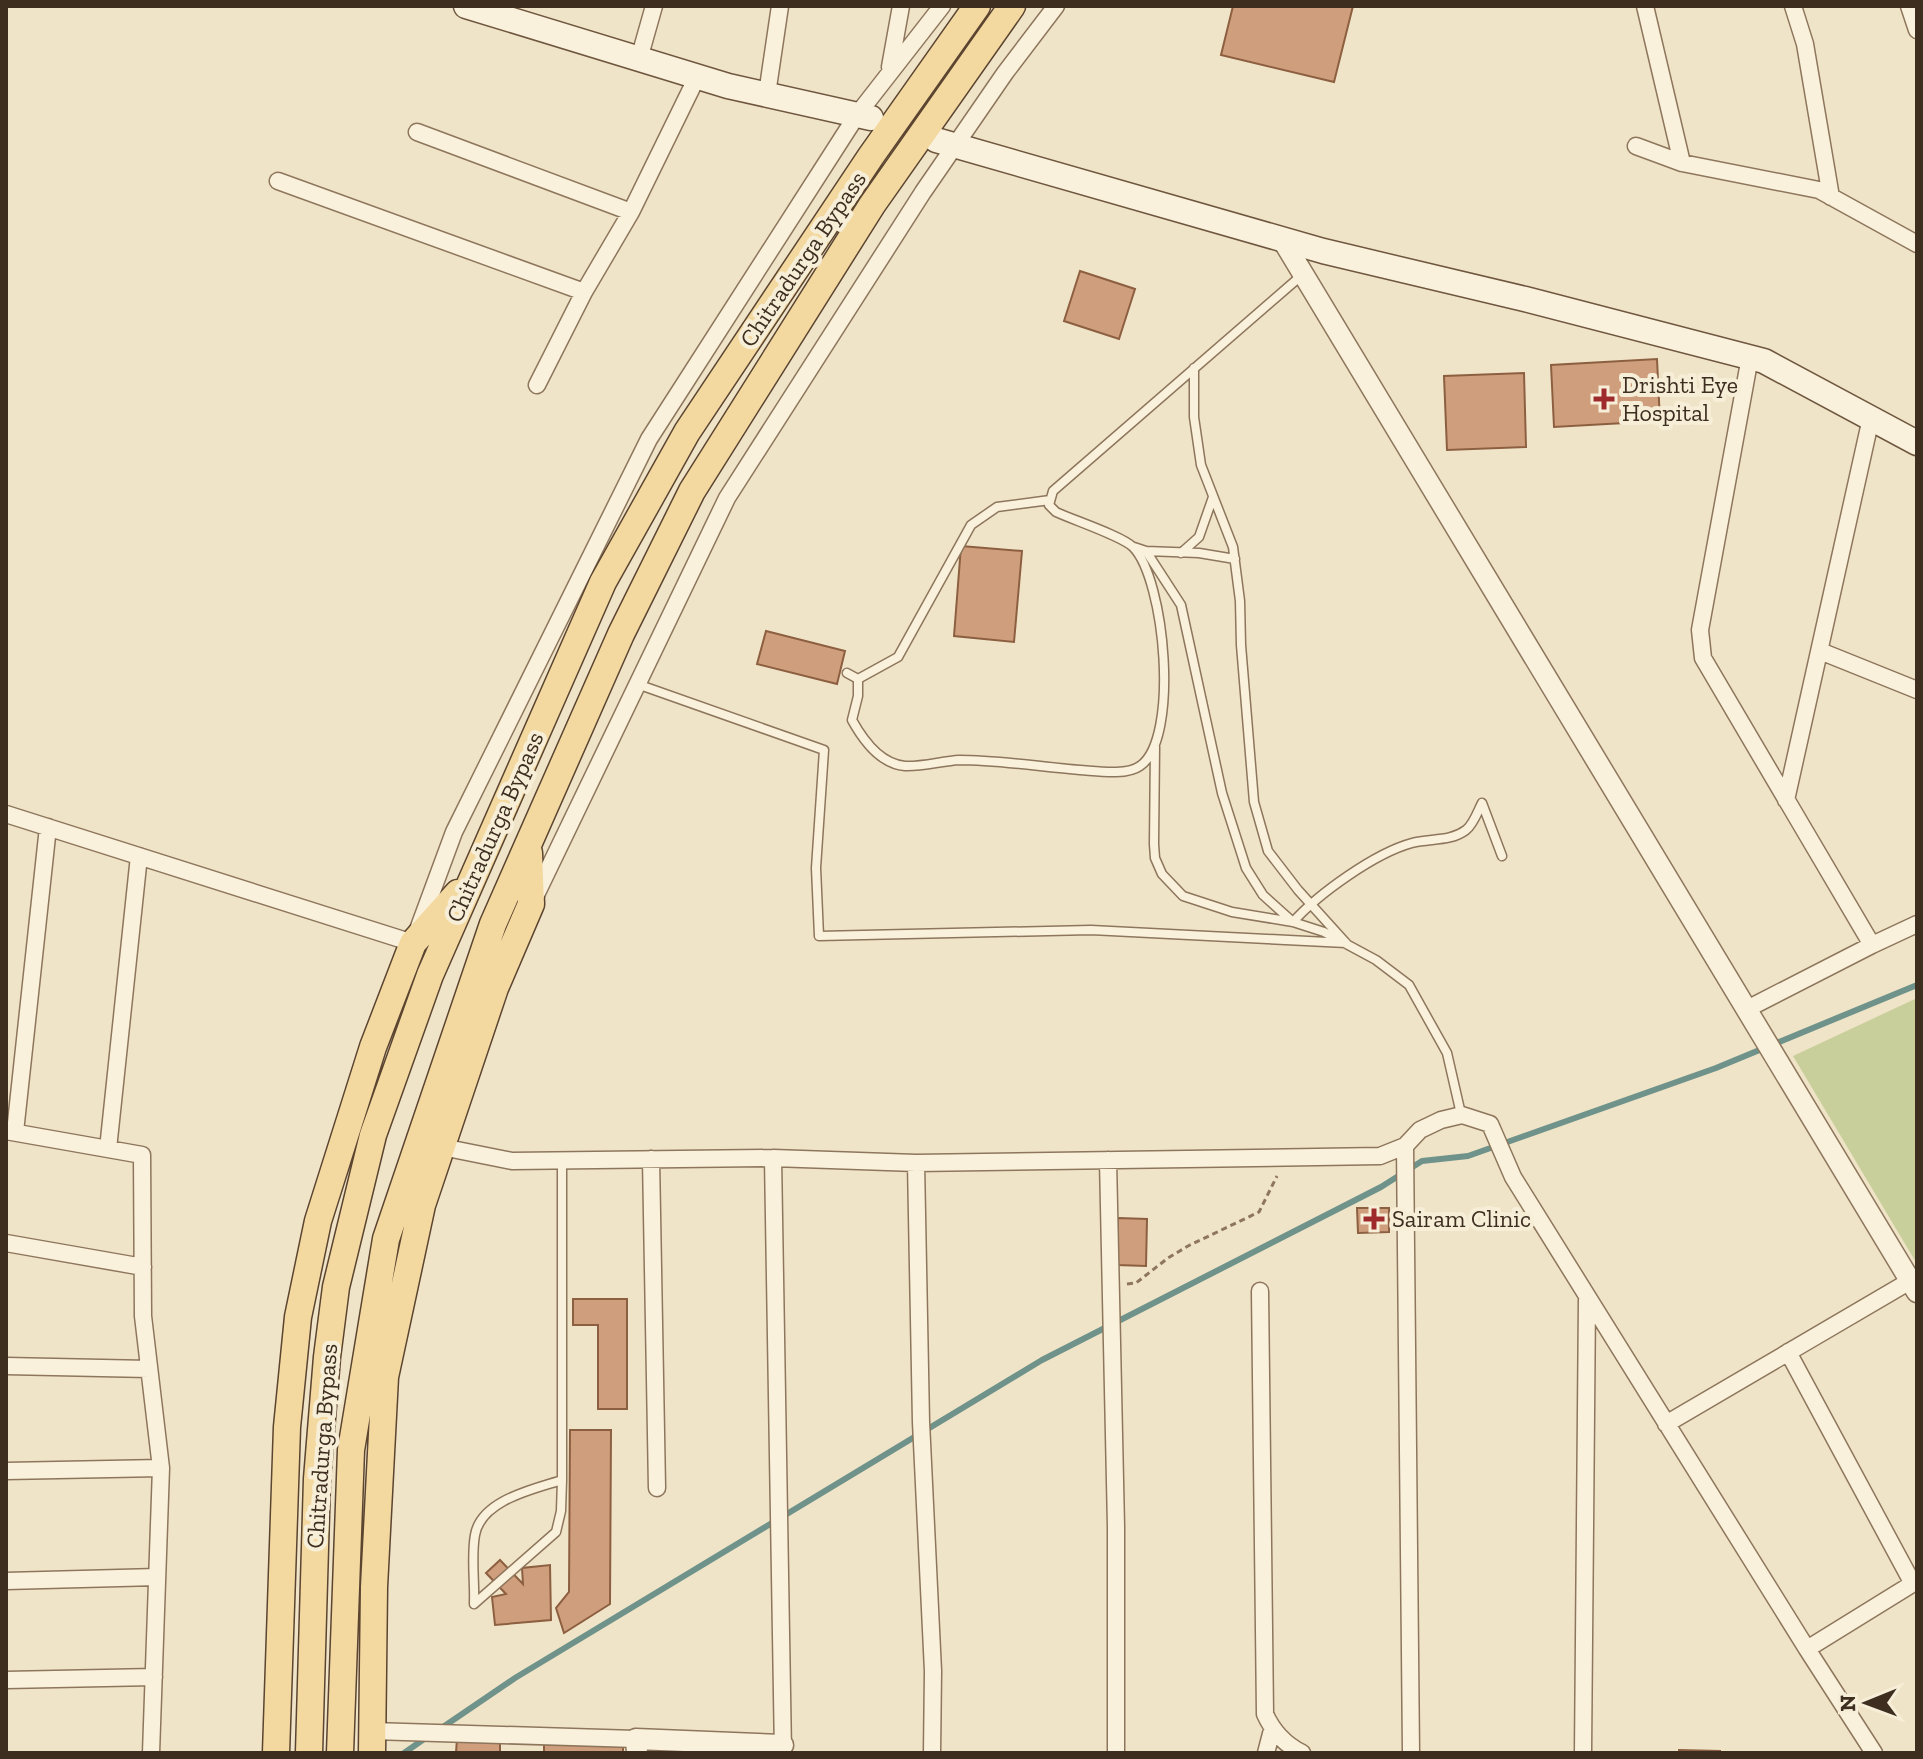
<svg xmlns="http://www.w3.org/2000/svg" width="1923" height="1759" viewBox="0 0 1923 1759" font-family="'Zilla Slab',serif">
  <style>
    .green { fill: #c9cf9b }
    .lines { fill: none; stroke-linecap: round; stroke-linejoin: round }
    .stream { stroke: #6f938a; stroke-width: 6 }
    .building { fill: #cf9f7d; stroke: #8d5f41; stroke-width: 2 }
    .service-casing { stroke: #8d765c; stroke-width: 11 }
    .minor-casing { stroke: #8d765c; stroke-width: 19 }
    .tertiary-casing { stroke: #8d765c; stroke-width: 23 }
    .secondary-casing { stroke: #6f573f; stroke-width: 27 }
    .primary-casing { stroke: #5b4430; stroke-width: 29 }
    .path { stroke: #8d765c; stroke-width: 3; stroke-dasharray: 6 4; stroke-linecap: butt }
    .service { stroke: #faf1dc; stroke-width: 8 }
    .minor { stroke: #faf1dc; stroke-width: 16 }
    .tertiary { stroke: #faf1dc; stroke-width: 20 }
    .secondary { stroke: #faf1dc; stroke-width: 24 }
    .primary { stroke: #f3d9a0; stroke-width: 26 }
    .poi-dot { fill: #9e2a2b; stroke: #f7eed8; stroke-width: 3 }
    .labels { text-anchor: middle; stroke-width: 8; stroke-linejoin: round; paint-order: stroke }
    .street-label { font-size: 24px; fill: #3d2e20; stroke: #f7eed8 }
    .poi-label { font-size: 24px; fill: #3d2e20; stroke: #f7eed8; text-anchor: start }
  </style>
  <rect width="100%" height="100%" fill="#f0e4c8"/>
  <path class="green" d="M1917,998V1264L1793,1056Z"/>
  <g class="lines">
    <path class="stream" d="M440,1729L515,1678L1042,1360L1381,1187L1422,1161L1468,1156L1716,1068L1917,985
      M404,1753L427,1737"/>
  </g>
  <path class="building" d="M1233,6H1353L1334,82L1221,55Z
    M1080,271L1135,289L1119,339L1064,321Z
    M1657,359L1660,421L1554,427L1551,365Z
    M1524,373L1526,447L1447,450L1444,376Z
    M961,546L1022,551L1014,642L954,636Z
    M766,631L845,651L837,684L757,664Z
    M1357,1208H1389V1232L1358,1233Z
    M1118,1218L1147,1219L1146,1266L1117,1265Z
    M573,1299H627V1409H598V1325H573Z
    M570,1430H611L610,1604L564,1633L556,1608L569,1592Z
    M500,1560L523,1584L522,1568L550,1565L551,1620L495,1625L492,1597L506,1594L486,1573Z
    M457,1738L500,1741V1753H456Z
    M544,1743L623,1744V1753H544Z
    M1679,1750L1720,1751V1753H1679Z"/>
  <g class="lines">
    <g class="service-casing">
      <path id="service" d="M1194,368V417L1201,465L1233,547L1240,601L1241,645L1254,802L1268,851L1298,890L1345,942
        M1134,547L1146,551L1181,605L1222,793L1246,868L1263,895L1293,922C1318,894 1375,853 1412,843C1430,838 1450,842 1466,830C1473,825 1478,811 1482,803L1502,856
        M1146,551L1199,553L1235,559
        M1181,553L1199,537L1213,497
        M847,673L858,679V696L852,720C863,740 880,764 905,766C920,767 943,761 959,760C999,760 1041,767 1080,770C1096,771 1126,776 1140,766C1180,739 1165,579 1133,547C1122,536 1073,520 1056,512L1049,505L1053,491L1302,275
        M858,679L898,657L971,525L997,507L1050,500
        M637,684L824,750L816,868L819,936L1091,930L1346,943
        M1155,747L1154,844L1155,858L1162,874L1183,896L1232,912L1293,922L1324,932L1376,960L1409,985L1447,1053L1461,1114
        M562,1480L561,1511L556,1532L474,1604C475,1582 471,1556 475,1535C481,1500 534,1489 562,1480V1160"/>
    </g>
    <g class="minor-casing">
      <path id="minor" d="M1645,6L1682,163
        M1793,6L1805,44L1831,197
        M1909,6L1917,30
        M639,59L654,6
        M890,67L901,6
        M767,94L780,6
        M417,132L631,212
        M1636,146L1682,163L1819,190L1917,244
        M278,181L584,292
        M1750,357L1700,630L1703,658L1872,945L1917,924
        M537,385L584,292L631,212L697,77
        M1820,651L1917,690
        M1786,800L1871,418
        M6,814L413,943L454,832L649,439L857,115L942,6
        M534,899L727,498L923,192L1005,73L1056,6
        M1747,1009L1872,945
        M6,1131L142,1155L143,1316L161,1468L151,1753
        M15,1132L48,827
        M1405,1146L1411,1753
        M442,1147L512,1161L773,1158L916,1163L1380,1156L1405,1146L1420,1130L1441,1120L1462,1115L1490,1124L1513,1177L1807,1649L1917,1581
        M108,1149L139,856
        M773,1158L783,1753
        M651,1159L657,1488
        M1108,1160L1116,1527V1753
        M916,1163L921,1422L933,1671L932,1753
        M6,1243L143,1267
        M1260,1291L1265,1714C1273,1732 1284,1744 1302,1753
        M1788,1352L1913,1584
        M6,1366L149,1369
        M1666,1424L1910,1281
        M6,1471L161,1468
        M6,1581L157,1577
        M1807,1649L1874,1753
        M6,1680L154,1677
        M372,1731L636,1739
        M1266,1753L1272,1730
        M1583,1753L1587,1299"/>
    </g>
    <g class="tertiary-casing">
      <path id="tertiary" d="M1282,239L1917,1292
        M637,1753L636,1739L783,1745"/>
    </g>
    <g class="secondary-casing">
      <path id="secondary" d="M466,6L728,86L871,118
        M936,140L1323,251L1525,299L1764,361L1917,443"/>
    </g>
    <g class="primary-casing">
      <path id="primary" d="M276,1753L287,1427L298,1317L318,1221L373,1047L413,943L458,893
        M309,1753L317,1479L327,1357L336,1287L373,1135L430,975L603,582L687,432L871,156L977,6
        M340,1753L351,1450L386,1239L493,924L621,634L692,491L872,205L1012,6
        M372,1753L374,1587L385,1377L422,1205L495,988L531,904L529,853"/>
    </g>
    <path class="path" d="M1127,1284L1136,1283L1168,1258L1188,1246L1259,1212L1277,1176"/>
    <use href="#service" class="service"/>
    <use href="#minor" class="minor"/>
    <use href="#tertiary" class="tertiary"/>
    <use href="#secondary" class="secondary"/>
    <use href="#primary" class="primary"/>
  </g>
  <g class="poi-dot">
    <path d="M1600 387h8v8h8v8h-8v8h-8v-8h-8v-8h8z"/>
    <path d="M1370 1207h8v8h8v8h-8v8h-8v-8h-8v-8h8z"/>
  </g>
  <g class="labels">
    <g class="street-label">
      <text transform="translate(803 259) rotate(-56)" y="8">Chitradurga Bypass</text>
      <text transform="translate(495 827) rotate(-66)" y="8">Chitradurga Bypass</text>
      <text transform="translate(322 1446) rotate(-86)" y="8">Chitradurga Bypass</text>
    </g>
    <g class="poi-label">
      <text x="1622" y="393">Drishti Eye<tspan x="1622" dy="28">Hospital</tspan></text>
      <text x="1392" y="1227">Sairam Clinic</text>
    </g>
  </g>
  <rect width="1923" height="1759" fill="none" stroke="#3d2e20" stroke-width="16"/>
  <g transform="translate(1867 1703) rotate(269)" stroke="#f7eed8" stroke-width="6" paint-order="stroke">
  <path d="M0-6L14 30L0 20L-14 30Z" fill="#3d2e20"/>
  <text y="-12" font-size="22" font-weight="bold" text-anchor="middle" fill="#3d2e20">N</text>
  </g>
</svg>
